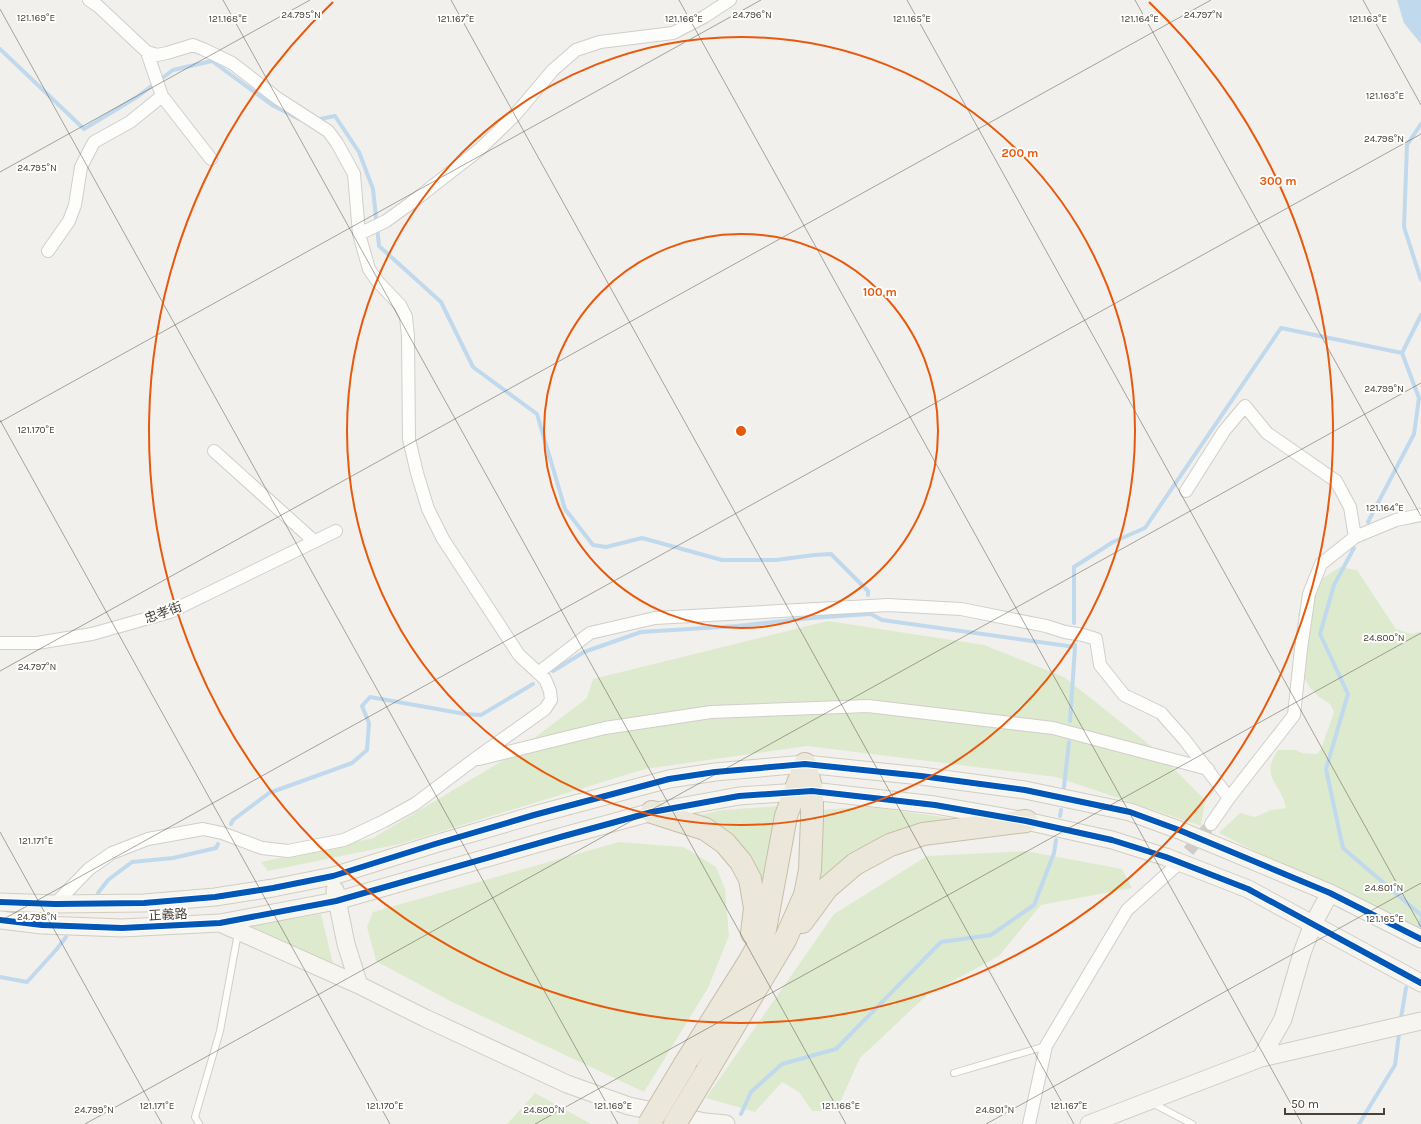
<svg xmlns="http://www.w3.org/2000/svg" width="1421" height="1124" viewBox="0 0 1421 1124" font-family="Karla,'Noto Sans TC',sans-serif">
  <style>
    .green { fill: #deeace }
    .water { fill: #c0d9ed }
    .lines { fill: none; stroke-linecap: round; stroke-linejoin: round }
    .stream { stroke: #c0d9ed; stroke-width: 4 }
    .street-tunnel { stroke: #d0cdc8; stroke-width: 12; stroke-dasharray: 12 6; stroke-linecap: butt }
    .lane-casing { stroke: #d0ceca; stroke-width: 8 }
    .street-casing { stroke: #d0ceca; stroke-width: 14 }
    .secondary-casing { stroke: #d0cdc3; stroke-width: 19 }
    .highway-casing { stroke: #c8bea9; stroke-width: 24 }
    .lane { stroke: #fdfdfc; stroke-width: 6 }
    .street { stroke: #fdfdfc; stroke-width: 12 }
    .secondary { stroke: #f7f5f0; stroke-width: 17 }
    .highway { stroke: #ebe7db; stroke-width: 22 }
    .highway-bridge-casing { stroke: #c8bea9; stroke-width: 24; stroke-linecap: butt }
    .highway-bridge { stroke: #ebe7db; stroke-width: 22 }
    .cycleway-casing { stroke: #fff; stroke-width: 8 }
    .cycleway { stroke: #0057b8; stroke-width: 6 }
    .ticks { fill: none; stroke: #484238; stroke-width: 1; stroke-opacity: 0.45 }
    .ring { fill: none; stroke: #e8590c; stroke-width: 2 }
    .labels { text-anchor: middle; stroke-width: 4; stroke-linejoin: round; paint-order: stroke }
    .street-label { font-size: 13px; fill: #484238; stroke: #fff }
    .ticks-label { font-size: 10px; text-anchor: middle; fill: #484238; stroke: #fff; stroke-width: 4; stroke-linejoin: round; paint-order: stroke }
    .centre { fill: #e8590c; stroke: #fff; stroke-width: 2 }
    .ring-label { font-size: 12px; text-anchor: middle; font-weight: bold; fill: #e8590c; stroke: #fff; stroke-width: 4; stroke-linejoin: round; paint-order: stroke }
  </style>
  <rect width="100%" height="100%" fill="#f2f0ec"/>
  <path class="green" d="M1340,567L1357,570L1396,629L1411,634L1421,632V935L1219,833L1240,813L1255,817L1271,810L1286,808C1281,782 1259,778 1278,750H1296L1302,753L1317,754L1321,749L1334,712L1330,704L1319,697L1311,689L1304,678L1301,668L1298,614L1308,588Z
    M828,621L984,645L1064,677L1151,746L1205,800L1201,826L1056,777L807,746L645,769L400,844L268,871L261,862L373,838L512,755L587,698L593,679Z
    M780,806L762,918L759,883L745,849L724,828L700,815L722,810Z
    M868,807L950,818L926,825L815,885L818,810Z
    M619,842L684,847L716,867L725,889L729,936L708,988L644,1092L452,1002L376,961L367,927L373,912Z
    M1026,851L1122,869L1132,888L1041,905L999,956L927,995L860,1058L836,1111H812L799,1092L782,1082L755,1112L706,1098L834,914L927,856Z
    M321,914L333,963L245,926Z
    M535,1093L591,1124H507Z"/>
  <path class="water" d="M1397,0H1421V44L1404,23Z"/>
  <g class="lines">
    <path class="stream" d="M0,49L84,129L137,97L173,70L212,61L272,105L299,119
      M315,120L335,116L359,152L373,189L379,246L441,302L473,367L537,414L565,509L593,545L606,547L642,538L722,560H776L814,555L831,554L868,591V595
      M1421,124L1407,145L1404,227L1421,280
      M1368,522L1414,434L1419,398L1402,353
      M1354,548L1334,585L1320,634L1348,694L1326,769L1343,848L1421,915
      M869,613L882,620L1075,647V645
      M1074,623V567L1113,542L1145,528L1281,328L1402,353L1421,315
      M553,671L584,652L641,632L737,626L812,618L870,614
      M1070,721L1075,647
      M1064,787L1069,742
      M1060,816L1061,810
      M231,824L233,820L269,793L352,763L367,750L369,723L362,706L370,697L465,714L481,715L533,684
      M98,893L108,880L132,862L173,858L216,848L218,844
      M1420,925L1421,920
      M0,977L27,982L56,950L66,937
      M1401,1018L1406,988
      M741,1114L751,1092L782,1064L836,1049L941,942L991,935L1034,905L1054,853L1056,840
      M1359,1124L1395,1065L1399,1034"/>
    <path class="street-tunnel" d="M1177,865L1211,824"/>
    <g class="lane-casing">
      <path id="lane" d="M954,1073L1046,1046
        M1152,1103L1192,1124
        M199,1124L195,1117L220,1031L238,933"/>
    </g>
    <g class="street-casing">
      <path id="street" d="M147,52L162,96
        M359,234L386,221L411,203L479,150L514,116L553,70L576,50L600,42L673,33L704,17L730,0
        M48,251L69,221L75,205L81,167L94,142L130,122L162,96L211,159
        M214,451L314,541
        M1186,491L1224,431L1245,406L1267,433L1336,481L1350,507L1355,537
        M0,643H37L92,634L170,612L336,531
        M538,673L590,633L655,618L888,605L961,609L1046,626L1065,632L1083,635L1096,639L1100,665L1124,695L1161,713L1184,739L1229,798
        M479,759L605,728L711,712L868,706L1053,728L1208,769
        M1211,824L1229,798L1294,715L1301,649L1309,594L1321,564L1355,537L1396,520L1421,515
        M55,904L89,869L112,853L148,839L203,829L222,833L262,848L288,851L344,840L384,821L415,804L472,761L545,709L551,700L550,691L545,679L519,655L443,539L428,509L417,473L409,439L408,336L406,317L400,305L378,282L369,269L359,234L354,174L337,143L328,131L277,98L232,63L203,49L193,45L167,53L157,55L147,52L98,6L89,0
        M1029,1124L1046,1046L1127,910L1177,865"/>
    </g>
    <g class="secondary-casing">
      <path id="secondary" d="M335,890L346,944L359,985
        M0,902L55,904L144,903L215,897L273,888L333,876L435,844L534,815L669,779L715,772L805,764L921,776L1025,790L1130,812L1179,830L1330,893L1421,939
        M0,920L42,925L122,928L220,923L336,901L564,836L652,812L739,796L812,791L935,805L1026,821L1112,840L1166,857L1248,889L1421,983
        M220,923L359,985L425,1018L567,1084L629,1106L705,1122L726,1124
        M1261,1058L1283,1019L1302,953L1313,924L1330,893
        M1089,1124L1261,1058L1421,1021"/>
    </g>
    <g class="highway-casing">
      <path id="highway" d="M652,812L705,829L725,843L741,862L750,879L755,908L752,933
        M802,922L827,888L855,864L890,845L923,834L1026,821
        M685,1064L749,962L764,935L786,816L805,764
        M707,1071L785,940L805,895L810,870L812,819V791L805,764"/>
    </g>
    <use href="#lane" class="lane"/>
    <use href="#street" class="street"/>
    <use href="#secondary" class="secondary"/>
    <use href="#highway" class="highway"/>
    <g class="highway-bridge-casing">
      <path id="highway-bridge" d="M649,1124L685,1064
        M675,1124L707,1071"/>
    </g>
    <use href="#highway-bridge" class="highway-bridge"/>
    <g class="cycleway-casing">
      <path id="cycleway" d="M0,902L55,904L144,903L215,897L273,888L333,876L435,844L534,815L669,779L715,772L805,764L921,776L1025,790L1130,812L1179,830L1330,893L1421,939
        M0,920L42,925L122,928L220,923L336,901L564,836L652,812L739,796L812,791L935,805L1026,821L1112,840L1166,857L1248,889L1421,983"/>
    </g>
    <use href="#cycleway" class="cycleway"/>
  </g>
  <path class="ticks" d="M223,0L846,1124M451,0L1074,1124M679,0L1302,1124M907,0L1421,927M1135,0L1421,516M1363,0L1421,105M0,9L618,1124M0,172L310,0M0,420L390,1124M0,422L761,0M0,671L1211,0M0,832L162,1124M0,921L1421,134M85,1124L1421,383M535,1124L1421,633M986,1124L1421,883"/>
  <g class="ring">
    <circle cx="741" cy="431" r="197"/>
    <circle cx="741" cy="431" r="394"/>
    <path d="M1149 2A592 592 0 1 1 333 2"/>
  </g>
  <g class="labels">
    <g class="street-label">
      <text transform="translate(163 612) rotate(-20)" y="5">忠孝街</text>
      <text transform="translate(168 914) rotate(-3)" y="5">正義路</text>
    </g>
  </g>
  <g class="ticks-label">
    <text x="752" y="18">24.796°N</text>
    <text x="301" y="18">24.795°N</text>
    <text x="1203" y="18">24.797°N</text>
    <text x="36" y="21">121.169°E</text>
    <text x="228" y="22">121.168°E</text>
    <text x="456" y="22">121.167°E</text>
    <text x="684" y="22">121.166°E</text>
    <text x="912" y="22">121.165°E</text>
    <text x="1140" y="22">121.164°E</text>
    <text x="1368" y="22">121.163°E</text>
    <text x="1385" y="99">121.163°E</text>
    <text x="1384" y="142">24.798°N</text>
    <text x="37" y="171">24.795°N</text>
    <text x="1384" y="392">24.799°N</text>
    <text x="36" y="433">121.170°E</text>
    <text x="1385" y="511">121.164°E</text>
    <text x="1384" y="641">24.800°N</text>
    <text x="37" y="670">24.797°N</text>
    <text x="36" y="844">121.171°E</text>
    <text x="1384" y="891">24.801°N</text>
    <text x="37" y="920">24.798°N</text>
    <text x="1385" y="922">121.165°E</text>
    <text x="157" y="1109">121.171°E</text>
    <text x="385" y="1109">121.170°E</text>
    <text x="613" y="1109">121.169°E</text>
    <text x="841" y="1109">121.168°E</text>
    <text x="1069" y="1109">121.167°E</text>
    <text x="94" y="1113">24.799°N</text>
    <text x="544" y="1113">24.800°N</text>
    <text x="995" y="1113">24.801°N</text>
  </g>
  <circle cx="741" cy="431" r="6" class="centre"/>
  <g class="ring-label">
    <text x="1020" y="157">200 m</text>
    <text x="1278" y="185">300 m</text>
    <text x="880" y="296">100 m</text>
  </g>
  <path d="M1285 1108v6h99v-6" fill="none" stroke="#484238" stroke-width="2"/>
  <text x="1291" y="1108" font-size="12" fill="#484238" stroke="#ffffff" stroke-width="3" paint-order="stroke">50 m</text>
</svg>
